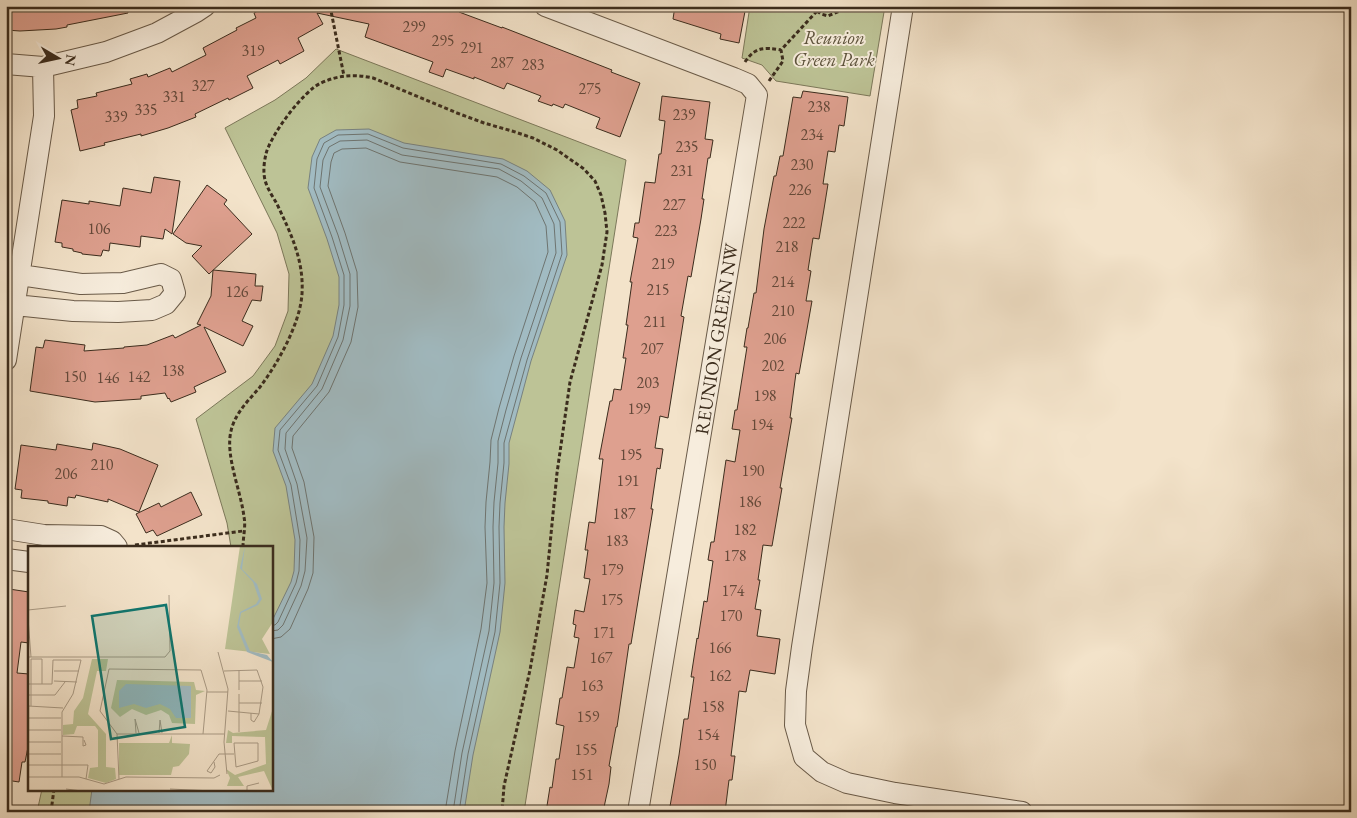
<svg xmlns="http://www.w3.org/2000/svg" width="1357" height="818" viewBox="0 0 1357 818" font-family="'EB Garamond',serif">
  <style>
    .green { fill: #bdc396; stroke: #7c785a }
    .water { fill: #a1bbc2; stroke: #788280 }
    .lines { fill: none; stroke-linecap: round; stroke-linejoin: round }
    .shore { stroke: #6e7470; stroke-width: 1 }
    .building { fill: #dea08f; stroke: #3b2c1d }
    .minor-casing { stroke: #695a48; stroke-width: 22 }
    .path { stroke: #3b2c1d; stroke-width: 3; stroke-dasharray: 4 2.5; stroke-linecap: butt }
    .minor { stroke: #f7eddd; stroke-width: 20 }
    .labels { text-anchor: middle; stroke-width: 4; stroke-linejoin: round; paint-order: stroke }
    .number-label { font-size: 16px; fill: #64493a }
    .park-label { font-size: 19px; font-style: italic; fill: #5c523b; stroke: #f7eddd }
    .street-label { font-size: 19px; fill: #3b2c1d; stroke: #f7eddd }
    .inset-road { fill: none; stroke: #a99a85; stroke-width: 1 }
    .view { fill: #0f766e; fill-opacity: 0.15; stroke: #0f766e; stroke-width: 2.5 }
    .inset-edge { fill: none; stroke: #3b2c1d; stroke-width: 2.5 }
  </style>
  <rect width="100%" height="100%" fill="#f3e3ca"/>
  <filter id="stains"><feTurbulence type="fractalNoise" baseFrequency=".004" numOctaves="4"/><feColorMatrix values="0 0 0 0 .2 0 0 0 0 .09 0 0 0 0 .02 0 0 0 .5 -.17"/></filter>
  <radialGradient id="worn" r=".72"><stop offset=".6" stop-color="#630" stop-opacity="0"/><stop offset="1" stop-color="#630" stop-opacity=".3"/></radialGradient>
  <path class="green" d="M750,6H885L870,96L776,81L762,65L742,58Z
    M336,49L626,160L524,812H37L42,789H271V547H231L227,523L196,419L253,376L275,346L288,311L289,274L277,233L225,128L275,100L306,78Z"/>
  <path class="water" d="M369,129L404,143L503,159L527,171L550,190L565,221L567,255L531,361L509,443V464L505,503L504,527L505,583L500,632L473,755L464,812H89L92,789H271V623L291,582L294,571L295,540L286,486L273,451L275,428L312,384L333,336L339,305V277L327,239L308,188L312,157L320,139L336,130Z"/>
  <g class="lines">
    <path class="shore" d="M271,625H275L278,622L296,583L299,571L300,540L291,485L278,450L280,430L317,386L338,337L344,305V275L332,237L314,188L317,159L324,143L338,135L368,134L403,148L501,164L524,176L546,193L560,222L562,254L527,360L504,443V463L500,503L499,527L500,583L495,632L468,754L459,812
      M271,631L278,630L283,625L301,586L305,571L307,538L297,484L285,449L286,433L322,389L343,340L350,306V274L338,235L320,187L323,160L329,147L340,141L367,140L402,155L499,169L521,181L542,198L554,224L556,253L521,358L506,410L498,441V463L494,502L493,527L494,583L489,631L462,753L453,812
      M271,639L281,637L290,629L308,589L313,573L314,537L304,482L292,448L293,436L329,392L351,342L358,307L357,272L345,233L328,186L331,162L334,153L342,149L366,148L400,162L497,177L517,187L535,202L546,226L548,252L514,356L499,408L491,440L490,462L486,502L485,527L487,583L481,629L455,751L445,812"/>
  </g>
  <path class="building" d="M6,6H127L128,13L67,25V27L56,29L20,31L6,30Z
    M267,6H313L315,10L316,6H450L460,10L459,12L502,28V27L612,70L611,72L640,83L620,137L596,128L600,118L565,104L563,108L553,104L552,106L538,101L541,96L507,83L504,89L474,77V79L446,69L443,77L429,72L433,62L365,37L369,24L317,13L323,24L298,38L304,51L280,64L278,60L247,76L253,88L229,100L228,98L195,114L196,117L168,128L141,136V134L104,143L105,145L80,151L71,110L78,108L77,100L97,96L96,93L132,84L130,79L147,74L148,77L170,68L172,72L206,55L203,48L237,30L236,28L256,18L254,13Z
    M675,6H746L739,43L720,39L721,34L673,19Z
    M803,91L848,97L844,126L839,125L835,152L828,151L823,184H828L824,209L819,239L813,238L808,270L811,271L806,301H812L799,374L796,373L790,418H792L780,488H782L772,546L763,545L758,580H760L755,609L761,610L757,636L780,639L775,674L750,670L746,692L739,691L731,756H735L732,780H729L725,812H669L679,755L684,719H688L694,677H691L697,638L698,639L704,601L707,602L713,561L708,560L711,542H714L726,460L735,462L740,430L732,429L735,410H737L747,347H744L747,328H748L754,293H756L764,229L774,176H776L780,156H783L793,97L801,98Z
    M662,96L710,102L705,139L713,140L710,158H708L702,199H704L701,219L691,277L688,276L681,316L684,317L668,418L660,416L655,448L663,449L660,469L657,468L651,509H653L631,644H629L617,727H616L609,766L611,767L609,784L603,812H546L550,787L552,788L556,759H559L564,726L556,724L560,698H562L567,667L574,668L579,638L574,637L576,625L573,624L575,610L584,612L590,579L584,578L588,550H585L589,522L595,523L603,459H599L610,401H612L614,389L621,390L626,358H623L628,325H626L632,282H630L638,238L633,237L635,223H639L645,182L655,183L659,154H661L665,121L659,120Z
    M154,177L180,181L172,234L165,229L163,239L141,236L140,247L110,243L109,251L103,250L101,256L82,254V253L73,251V249L62,247V243L55,242L62,200L89,204V201L120,206L123,188L151,193Z
    M207,185L227,200L224,204L252,234L209,274L192,256L202,246L186,243L173,234Z
    M213,270L256,274L255,286H263L261,301L252,300L242,321L253,326L243,346L204,327L226,372L194,387L196,392L171,402L169,398L168,399L165,393L141,396V399L95,402L30,391L36,347L43,348L45,340L85,345L84,351L124,348V347L147,345L173,335L175,338L201,325L197,324L211,296Z
    M93,443L120,449L158,465L139,512L108,499V502L76,495L75,498L68,497L67,506L48,503V501L21,498L22,490L15,489L21,445L56,450L57,444L92,450Z
    M191,492L202,515L157,536L153,530L146,533L136,514L159,503L161,507Z
    M9,589L29,592V643L21,642L17,673L29,674V742L25,762H22L19,782L6,780V598H7Z"/>
  <g class="lines">
    <g class="minor-casing">
      <path id="minor" d="M545,6L734,78L748,84L757,95L638,812
        M903,6L802,647L796,691L795,725L804,757L822,772L847,783L895,793L1022,812
        M6,64L43,67L106,52L157,33L196,12L205,6
        M15,305L73,311L118,312L152,310L166,304L175,293L171,279L161,274L123,283L81,284L20,275
        M6,360L44,116L43,67
        M6,529L44,535L101,536L112,541L117,547
        M6,559L29,562"/>
    </g>
    <path class="path" d="M330,6L344,76
      M817,11L821,14L828,16L842,10L844,6
      M745,62C755,47 764,47 781,50
      M769,81L783,61L781,50L817,11L814,6
      M135,545L243,531
      M243,547C243,537 246,526 244,517C241,491 225,456 231,431C235,413 249,400 260,387C278,363 300,324 302,294C304,260 291,234 277,204C273,197 267,188 265,180C263,172 264,162 266,154C270,136 303,91 321,83C338,75 355,74 373,78L457,113L484,123L512,131L533,138L557,150L584,169L595,181L601,195L605,213L607,232L602,265L570,382L557,473L547,575L530,670L504,786L502,812
      M51,812L54,789"/>
    <use href="#minor" class="minor"/>
  </g>
  <g class="labels">
    <g class="number-label">
      <text x="414" y="32">299</text>
      <text x="443" y="46">295</text>
      <text x="472" y="53">291</text>
      <text x="253" y="56">319</text>
      <text x="502" y="68">287</text>
      <text x="533" y="70">283</text>
      <text x="203" y="91">327</text>
      <text x="590" y="94">275</text>
      <text x="174" y="102">331</text>
      <text x="819" y="112">238</text>
      <text x="146" y="115">335</text>
      <text x="684" y="120">239</text>
      <text x="116" y="122">339</text>
      <text x="812" y="140">234</text>
      <text x="687" y="152">235</text>
      <text x="802" y="170">230</text>
      <text x="682" y="176">231</text>
      <text x="800" y="195">226</text>
      <text x="674" y="210">227</text>
      <text x="794" y="228">222</text>
      <text x="99" y="234">106</text>
      <text x="666" y="236">223</text>
      <text x="787" y="252">218</text>
      <text x="663" y="269">219</text>
      <text x="783" y="287">214</text>
      <text x="658" y="295">215</text>
      <text x="237" y="297">126</text>
      <text x="783" y="316">210</text>
      <text x="655" y="327">211</text>
      <text x="775" y="344">206</text>
      <text x="652" y="354">207</text>
      <text x="773" y="371">202</text>
      <text x="173" y="376">138</text>
      <text x="75" y="382">150</text>
      <text x="139" y="382">142</text>
      <text x="108" y="383">146</text>
      <text x="648" y="388">203</text>
      <text x="765" y="401">198</text>
      <text x="639" y="414">199</text>
      <text x="762" y="430">194</text>
      <text x="631" y="460">195</text>
      <text x="102" y="470">210</text>
      <text x="753" y="476">190</text>
      <text x="66" y="479">206</text>
      <text x="628" y="486">191</text>
      <text x="750" y="507">186</text>
      <text x="624" y="519">187</text>
      <text x="745" y="535">182</text>
      <text x="617" y="546">183</text>
      <text x="735" y="561">178</text>
      <text x="612" y="575">179</text>
      <text x="733" y="596">174</text>
      <text x="612" y="605">175</text>
      <text x="731" y="621">170</text>
      <text x="604" y="638">171</text>
      <text x="720" y="653">166</text>
      <text x="601" y="663">167</text>
      <text x="720" y="681">162</text>
      <text x="592" y="691">163</text>
      <text x="713" y="712">158</text>
      <text x="588" y="722">159</text>
      <text x="708" y="740">154</text>
      <text x="586" y="755">155</text>
      <text x="705" y="770">150</text>
      <text x="582" y="780">151</text>
    </g>
    <g class="park-label">
      <text x="834" y="44">Reunion<tspan x="834" dy="22">Green Park</tspan></text>
    </g>
    <g class="street-label">
      <text transform="translate(716 339) rotate(-81)" y="7">REUNION GREEN NW</text>
    </g>
  </g>
  <g transform="translate(28 546)">
    <rect width="245" height="245" fill="#f3e3ca"/>
    <path d="M212,0H245V76L234,93L242,108L197,103ZM64,113H80L78,125H69L60,168L78,188V221L87,222L88,233L78,237L60,232L62,222L70,221V184L67,180H49L46,188L35,189V179L45,178L46,165L55,152ZM89,134L166,136L168,144L177,145L168,149L167,178L144,177L141,169L133,164L118,169L104,163L92,171L83,162ZM245,162V245L236,225L210,231L216,240H199L202,232L198,223L207,229L238,218L237,191L204,190V197H198L200,184L205,187L238,184ZM144,189V197L162,198L161,208L151,220L145,221L143,229H91V197H141Z" fill="#bdc396"/>
    <path d="M217,0L214,23L229,38L234,53L230,59L213,67L211,79L222,105L239,109L245,116L219,106L209,81L212,66L228,58L231,53L225,36L212,22ZM98,138L163,140V172H148L142,163L132,158L118,162L106,158L91,162V145Z" fill="#a1bbc2"/>
    <path class="inset-road" d="M0,64L38,60M0,72L3,111M190,106L200,143L196,196L199,228M0,111H137L142,105L141,49M211,124V144M26,125H51M196,125L229,124L235,141L231,168L200,165M26,135L49,136M211,135H234M0,138H24L25,114H53L45,148L34,166V231M179,146H200M211,148V186M0,149H27L37,136M211,157H234M0,160L35,162M3,160V113H14V138M223,167V174L226,176L231,168M0,172H33M0,184H33M108,187L107,173L111,187M131,187L132,174L134,187M89,188H196M34,190L55,191V200L58,199L56,194M0,196H33M206,197H230V215L208,221ZM0,208H33M186,216L187,221L183,227L179,225L191,208H206M0,219H60L58,233M0,231H51L76,238L98,231L186,232L192,229M91,233L89,188L72,165L81,123L173,124L179,144L175,188M38,243L54,245M142,243L185,245M95,245H142M219,245V240L231,237"/>
    <path class="view" d="M138,59L157,181L83,193L64,70Z"/>
    <rect width="245" height="245" class="inset-edge"/>
  </g>
  <rect width="1357" height="818" fill="none" stroke="#f3e3ca" stroke-width="25"/>
  <rect x="8" y="8" width="1342" height="803" fill="none" stroke="#3b2c1d" stroke-width="2.5"/>
  <rect x="12" y="12" width="1332" height="793" fill="none" stroke="#3b2c1d"/>
  <g transform="translate(58 58) rotate(99)" stroke="#f7eddd" stroke-width="4" paint-order="stroke">
  <path d="M0-4L9 19L0 12L-9 19Z" fill="#3b2c1d"/>
  <text y="-8" font-size="14" font-weight="bold" text-anchor="middle" fill="#3b2c1d">N</text>
  </g>
  <rect width="100%" height="100%" filter="url(#stains)"/>
  <rect width="100%" height="100%" fill="url(#worn)"/>
</svg>
